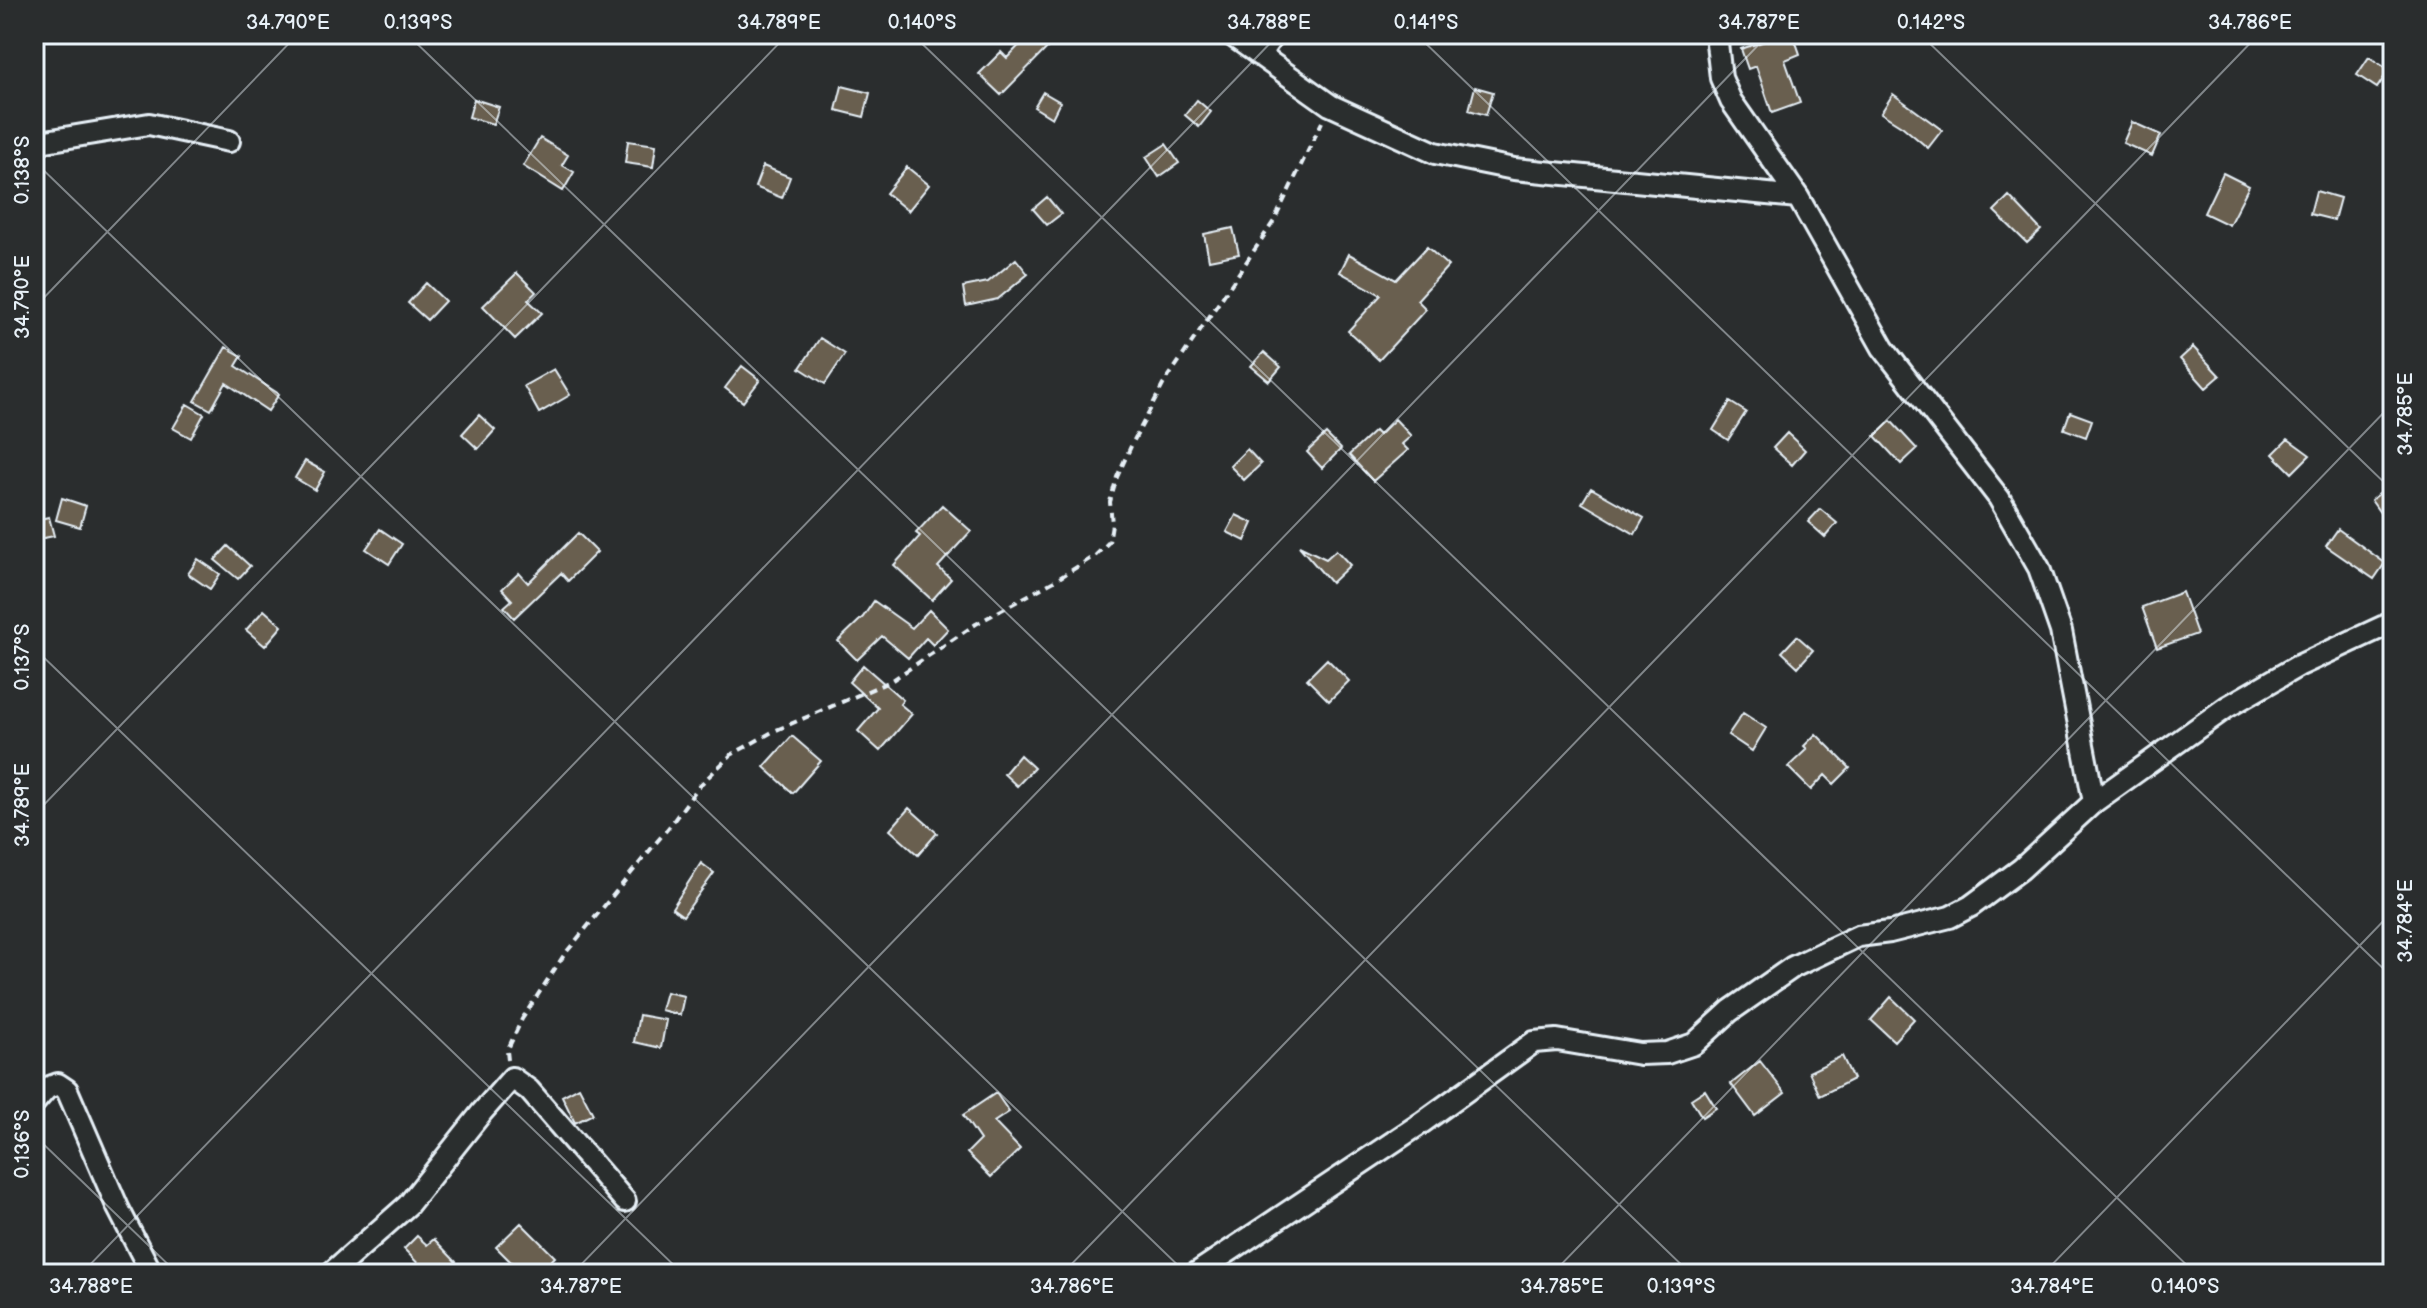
<svg xmlns="http://www.w3.org/2000/svg" width="2427" height="1308" viewBox="0 0 2427 1308" font-family="'Balsamiq Sans',sans-serif">
  <style>
    .building { fill: #695f50; stroke: #e8f1f8; stroke-width: 2 }
    .lines { fill: none; stroke-linecap: round; stroke-linejoin: round }
    .minor-casing { stroke: #e8f1f8; stroke-width: 26 }
    .path { stroke: #e8f1f8; stroke-width: 4; stroke-dasharray: 8 6; stroke-linecap: butt }
    .minor { stroke: #2a2d2e; stroke-width: 20 }
    .ticks { fill: none; stroke: #e8f1f8; stroke-width: 2; stroke-opacity: 0.45 }
    .neatline { fill: none; stroke: #e8f1f8; stroke-width: 3 }
    .ticks-label { font-size: 20px; text-anchor: middle; fill: #e8f1f8 }
  </style>
  <rect width="100%" height="100%" fill="#2a2d2e"/>
  <filter id="ink" filterUnits="userSpaceOnUse"><feTurbulence type="fractalNoise" baseFrequency=".0125" numOctaves="2"/><feDisplacementMap in="SourceGraphic" scale="16" xChannelSelector="R" yChannelSelector="G"/><feConvolveMatrix kernelMatrix="1 2 1 2 8 2 1 2 1" color-interpolation-filters="sRGB"/></filter>
  <g filter="url(#ink)">
    <path class="building" d="M1030,34H1061L1001,95L979,74L1001,52L1007,58Z
      M1786,34H1793L1800,54L1785,60L1800,103L1772,113L1756,66L1748,69L1741,49Z
      M2369,57L2389,70L2377,88L2357,75Z
      M842,86L870,93L864,117L836,110Z
      M1475,87L1493,92L1486,115L1469,110Z
      M1043,92L1060,102L1052,118L1034,107Z
      M1893,94L1942,130L1928,148L1903,127L1881,113Z
      M474,99L499,107L493,124L469,117Z
      M1197,100L1211,112L1199,127L1185,115Z
      M2132,122L2161,135L2152,156L2123,143Z
      M540,138L568,155L562,165L574,172L563,191L523,166Z
      M628,141L656,145L653,167L625,163Z
      M1166,144L1179,163L1159,177L1146,157Z
      M763,166L790,177L782,198L755,187Z
      M907,167L929,185L908,211L886,193Z
      M2223,173L2249,186L2229,225L2204,213Z
      M2316,191L2340,198L2334,220L2310,214Z
      M2009,196L2041,230L2027,243L1994,211Z
      M1047,197L1061,214L1047,225L1033,209Z
      M1233,228L1239,254L1209,260L1204,234Z
      M1427,247L1448,266L1417,300L1426,309L1379,360L1348,331L1381,295L1340,272L1349,254L1396,280Z
      M1016,259L1028,274L998,299L966,306L963,287L988,282Z
      M517,273L536,292L528,300L542,313L515,339L483,306Z
      M426,283L445,301L427,320L408,303Z
      M820,338L845,354L825,384L800,368Z
      M226,347L242,356L236,366L279,394L268,411L226,383L211,410L195,401Z
      M2193,347L2220,376L2206,388L2180,359Z
      M1264,352L1281,367L1269,381L1251,366Z
      M742,366L760,380L743,402L725,388Z
      M554,369L570,395L539,413L524,386Z
      M1730,402L1746,412L1728,440L1713,430Z
      M187,404L204,414L191,438L173,428Z
      M2070,412L2092,420L2086,437L2064,429Z
      M479,415L495,430L478,449L462,434Z
      M1395,419L1411,436L1402,444L1408,450L1373,481L1349,455L1375,431L1379,435Z
      M1891,421L1917,449L1901,464L1875,436Z
      M1787,433L1805,450L1792,465L1773,448Z
      M1326,434L1341,449L1322,468L1307,452Z
      M2288,439L2310,455L2292,473L2273,454Z
      M1247,449L1261,464L1244,480L1230,466Z
      M305,461L325,472L315,490L295,478Z
      M1591,488L1644,518L1635,534L1582,503Z
      M2386,489L2393,498V531L2371,500Z
      M62,498L86,506L80,527L56,520Z
      M942,505L971,531L938,567L951,579L932,600L894,565L920,536L916,533Z
      M1820,509L1837,523L1825,537L1808,522Z
      M1236,515L1253,523L1245,541L1227,532Z
      M49,517L54,536L34,540V520Z
      M380,529L402,544L389,564L366,549Z
      M2338,529L2385,563L2374,579L2326,546Z
      M578,533L597,552L568,581L561,573L514,618L504,607L512,600L502,589L519,573L528,583Z
      M228,546L250,566L238,579L215,560Z
      M1299,546L1326,559L1336,550L1350,565L1331,583Z
      M198,559L220,574L210,589L188,574Z
      M2182,592L2197,634L2157,648L2142,607Z
      M874,601L912,628L929,610L948,629L933,645L926,638L908,658L882,636L857,660L838,641L863,617Z
      M264,610L282,626L265,646L246,630Z
      M1797,636L1813,650L1798,667L1782,652Z
      M1327,659L1349,681L1329,701L1307,679Z
      M863,665L903,700L900,704L912,714L880,751L858,731L878,708L849,682Z
      M1743,713L1766,728L1752,751L1728,735Z
      M1816,734L1850,768L1834,784L1825,775L1811,790L1788,767L1807,749L1804,746Z
      M792,736L821,761L793,793L764,767Z
      M1020,755L1034,768L1017,786L1004,774Z
      M909,808L937,833L918,855L890,830Z
      M701,863L714,873L683,916L672,908Z
      M666,992L684,996L680,1015L661,1010Z
      M1891,997L1914,1019L1894,1041L1871,1020Z
      M639,1015L666,1020L661,1048L634,1042Z
      M1842,1056L1853,1079L1820,1096L1809,1072Z
      M1760,1061L1785,1093L1755,1116L1731,1084Z
      M579,1087L593,1114L575,1123L562,1096Z
      M1705,1090L1716,1108L1702,1117L1691,1099Z
      M996,1093L1009,1112L994,1122L1020,1149L991,1177L967,1153L980,1140L963,1115Z
      M521,1223L555,1257L538,1274H523L496,1247Z
      M417,1236L427,1245L434,1239L456,1262L442,1274H428L404,1249Z"/>
    <g class="lines">
      <g class="minor-casing">
        <path id="minor" d="M1230,34L1330,105L1435,153L1514,169L1798,197L1883,348L1999,498L2039,568L2061,631L2094,802
          M1716,34L1721,78L1731,101L1798,197
          M1259,55L1274,34
          M34,143L149,124L229,141
          M34,1103L47,1088L58,1084L67,1090L118,1208L152,1274
          M330,1274L408,1205L482,1112L512,1078L529,1090L625,1201
          M1195,1274L1423,1122L1534,1042L1557,1040L1640,1054L1667,1053L1694,1044L1730,1011L1793,967L1858,936L1890,932L1950,917L1971,906L2021,869L2094,802L2227,707L2298,666L2393,622"/>
      </g>
      <path class="path" d="M508,1060L507,1051L522,1019L564,955L669,827L699,786L731,755L774,731L891,681L976,624L1056,580L1096,555L1109,542L1112,524L1110,502L1117,477L1132,444L1163,385L1274,221L1322,122"/>
      <use href="#minor" class="minor"/>
    </g>
  </g>
  <path class="ticks" d="M407,34L1691,1274M912,34L2196,1274M1416,34L2393,978M1920,34L2393,491M34,161L1187,1274M34,308L298,34M34,648L683,1274M34,815L788,34M34,1135L178,1274M81,1274L1279,34M572,1274L1769,34M1062,1274L2259,34M1552,1274L2393,403M2043,1274L2393,911"/>
  <rect width="2427" height="1308" fill="none" stroke="#2a2d2e" stroke-width="88"/>
  <rect x="44" y="44" width="2339" height="1220" class="neatline"/>
  <g class="ticks-label">
    <text x="288" y="29">34.790°E</text>
    <text x="418" y="29">0.139°S</text>
    <text x="779" y="29">34.789°E</text>
    <text x="922" y="29">0.140°S</text>
    <text x="1269" y="29">34.788°E</text>
    <text x="1426" y="29">0.141°S</text>
    <text x="1759" y="29">34.787°E</text>
    <text x="1931" y="29">0.142°S</text>
    <text x="2250" y="29">34.786°E</text>
    <text transform="translate(22 170) rotate(-90)" y="7">0.138°S</text>
    <text transform="translate(22 297) rotate(-90)" y="7">34.790°E</text>
    <text transform="translate(2405 414) rotate(-90)" y="7">34.785°E</text>
    <text transform="translate(22 657) rotate(-90)" y="7">0.137°S</text>
    <text transform="translate(22 805) rotate(-90)" y="7">34.789°E</text>
    <text transform="translate(2405 921) rotate(-90)" y="7">34.784°E</text>
    <text transform="translate(22 1144) rotate(-90)" y="7">0.136°S</text>
    <text x="91" y="1293">34.788°E</text>
    <text x="581" y="1293">34.787°E</text>
    <text x="1072" y="1293">34.786°E</text>
    <text x="1562" y="1293">34.785°E</text>
    <text x="1681" y="1293">0.139°S</text>
    <text x="2052" y="1293">34.784°E</text>
    <text x="2185" y="1293">0.140°S</text>
  </g>
</svg>
